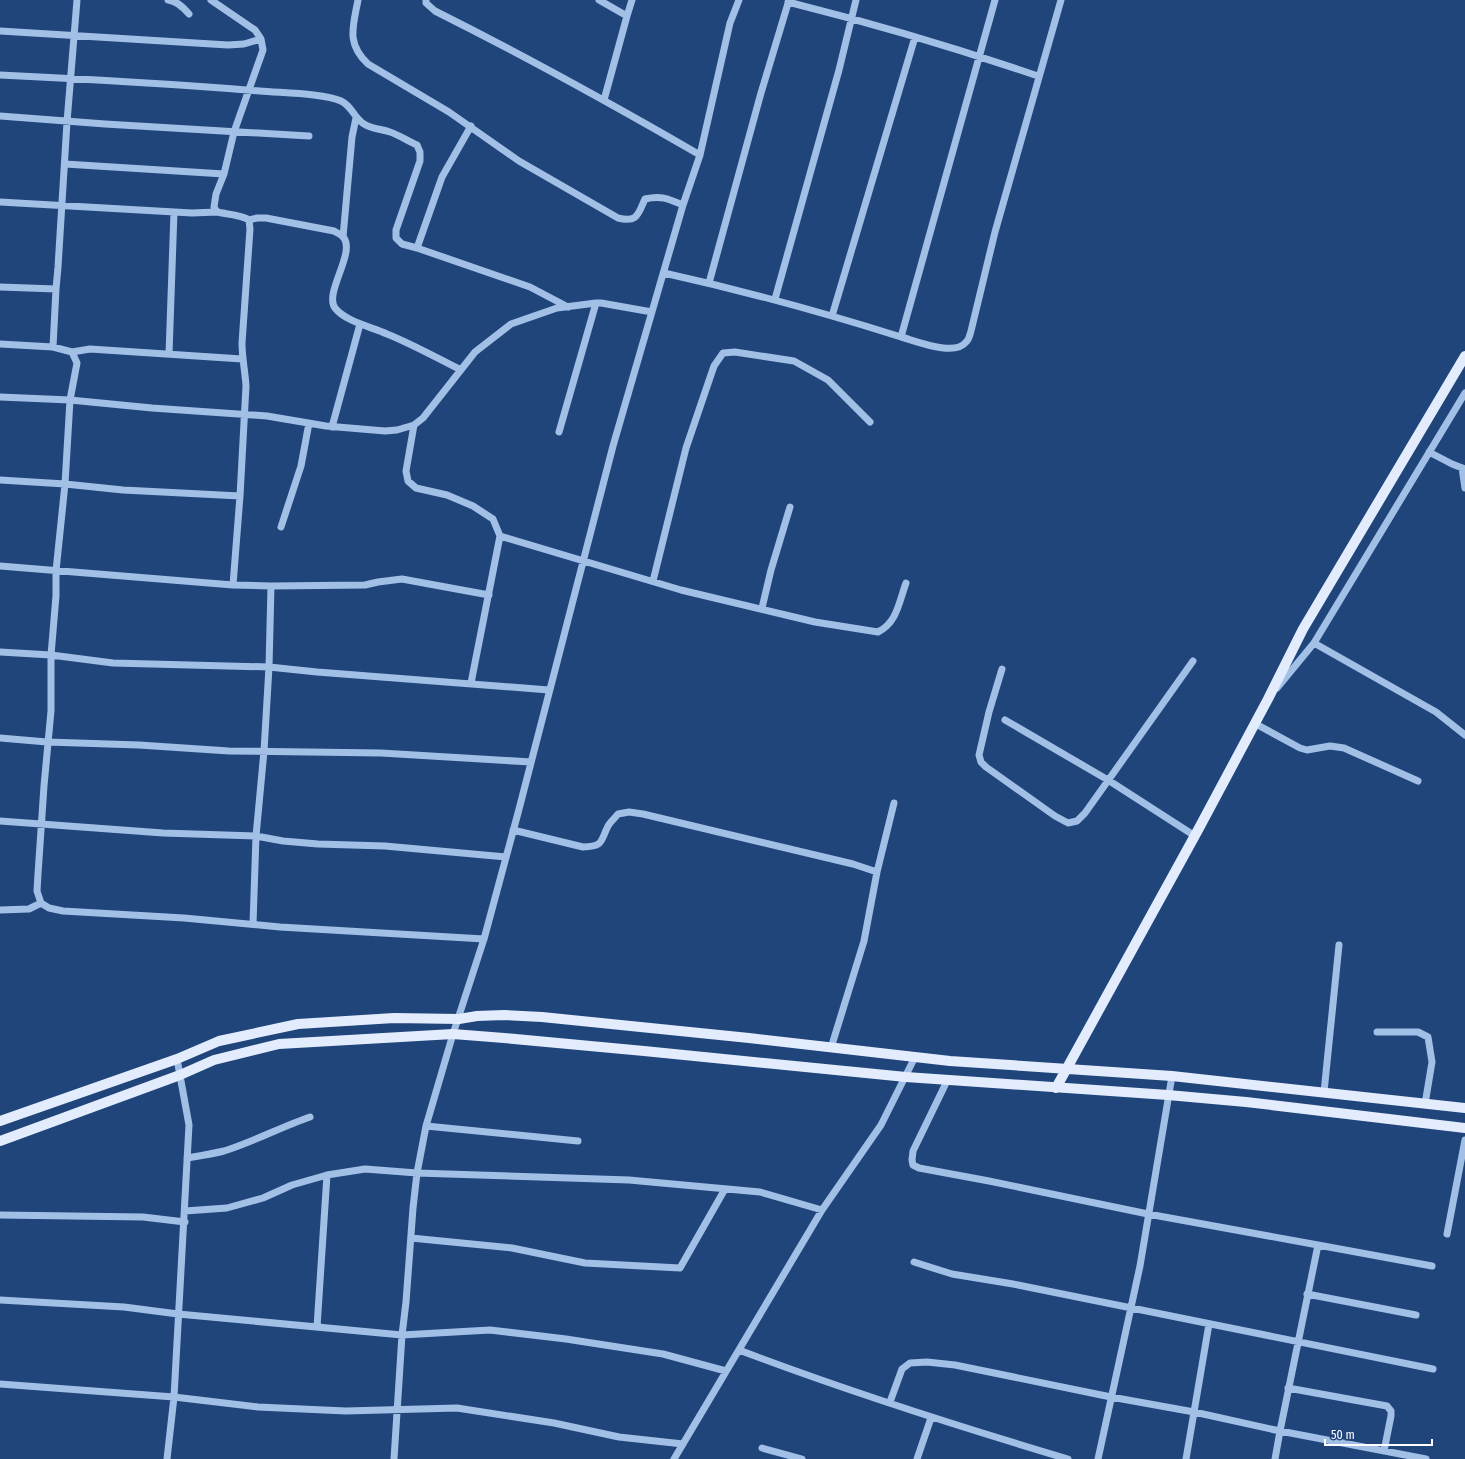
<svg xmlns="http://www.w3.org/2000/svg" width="1465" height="1459" viewBox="0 0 1465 1459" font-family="'Fira Sans Condensed',sans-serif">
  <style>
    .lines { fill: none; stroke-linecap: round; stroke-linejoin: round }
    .minor { stroke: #a2bfe6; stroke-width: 7 }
    .major { stroke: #e3ecfd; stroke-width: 10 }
  </style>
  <rect width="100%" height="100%" fill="#20457b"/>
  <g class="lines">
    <path class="minor" d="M168,0C177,1 183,7 189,14
      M211,0L255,30L261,39L263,50L234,132L224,174L216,194L214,207L217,212C225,214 243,215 249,220L250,229L242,343C242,357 245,371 246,386L240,496L233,585L271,586L269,667L264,751L256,836L253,924
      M358,0C353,27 346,43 368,64L449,112L519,161L618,218C638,223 638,214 645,199C661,195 669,199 683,205
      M426,0V3L435,11C525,56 612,104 700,155
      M599,0L627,16L604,100
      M995,0L901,337C916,341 955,357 966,342C969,340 970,334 971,331L995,232L1061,0
      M788,2C872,23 956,48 1038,76
      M627,16L632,0
      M0,31L228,45L244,44L261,39
      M0,75C87,79 173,84 260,91C280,93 324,93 341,101C352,106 354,118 364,124C372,129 381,129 390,132C399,135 408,141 417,145L420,152V161L396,230V238L402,244L417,248L530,287L568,307
      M0,116L105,124L309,136
      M65,164L224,174
      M0,202L192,213L217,212
      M249,220L257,218H266L334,231C337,233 342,235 344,238C355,254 324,293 335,308C346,322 372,327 387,334C412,344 437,358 461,370
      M343,237L352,137L356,118
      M417,248L442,177L471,126
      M664,273C745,291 822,312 901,337
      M709,283L761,93L789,0
      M0,287L56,289
      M775,299L839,70L856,0
      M832,316L915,37
      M0,344L53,347L72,352L77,363L70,400L65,484L56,571V596L51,655V711L44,786L38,874L37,891L41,903L49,908L63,911L184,918L280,927L484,939
      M53,347L56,289L58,267L67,122L77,0
      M72,352L90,349L242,359
      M169,354L174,212
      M0,397L70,400L152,408L267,416L326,426L385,431L397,430L414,425L423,418L475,352L511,324L557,308L596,303H601L652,312
      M414,425L406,471L408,481L416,488L447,495L473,506L493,519L500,536L471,683
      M332,427L360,324
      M559,432L596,303
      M1429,452L1452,464L1465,469
      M1462,468L1465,488
      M0,480L65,484L123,490L240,496
      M281,527L301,466L309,423
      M500,536L681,590L815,622L878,632C897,623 899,602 906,583
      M0,566L233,585
      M653,581L686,448L714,366L723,353L735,352L794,361L828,380L870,422
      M271,586L365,585L378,582L402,579L489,595
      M762,608L771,570L790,507
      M1314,643L1436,712L1465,735
      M0,652L51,655L113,663L269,667L317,672L549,690
      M1002,669L989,712L979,755L981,762L986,767L1055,816L1068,823L1077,821L1085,813L1193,661
      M1277,688L1314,643L1465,393
      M1005,720L1108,780L1195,836
      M1254,723L1300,748L1307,750L1330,746L1344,748L1418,781
      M0,738L47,742L139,745L229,751L381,753L531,762
      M0,821L163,833L256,836L283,841L318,844L385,846L506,857
      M513,830L583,847C604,846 600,842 608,826C610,822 615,818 618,814L629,812L643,814L853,864L877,872
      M0,910L29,909L41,903
      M1377,1032H1418L1428,1037L1432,1062L1425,1104
      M831,1048L864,941L877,872L894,803
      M947,1081L913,1151L912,1160L913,1165L919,1168L989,1181L1148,1214L1318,1245L1280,1431L1275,1459
      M1324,1092L1339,945
      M426,1126L578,1141
      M187,1158C199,1156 212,1154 224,1151C253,1142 281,1127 310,1117
      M185,1211L227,1208L263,1198L292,1185L327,1175L365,1169L417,1173L629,1180L760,1192L822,1210
      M0,1215L143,1217L185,1222
      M1447,1234L1465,1140
      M411,1238L512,1248L585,1263L680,1268L725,1189
      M1318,1245L1432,1266
      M914,1262L952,1274L1013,1284L1433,1369
      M1307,1294L1416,1315
      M0,1300L124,1307L178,1314L402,1335L490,1330L566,1339L663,1354L726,1371
      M317,1327L327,1175
      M739,1350C847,1391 957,1426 1068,1459
      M0,1384L174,1397L258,1407L346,1411L457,1408L554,1423L619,1437L683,1444
      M1288,1388L1387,1406L1391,1411V1416L1384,1451
      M890,1402L902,1369L910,1363L927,1362L955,1365L1111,1397L1194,1412L1280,1431L1426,1459
      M762,1448L802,1459
      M167,1459L174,1397L189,1125L177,1059
      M394,1459L402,1335L406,1302L413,1208L417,1173L426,1126L453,1034L484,939L518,813L613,446L683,205L700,155L730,23L739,0
      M674,1459L822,1210L881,1125L915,1057
      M917,1459L931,1418
      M1098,1459L1140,1266L1172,1076
      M1186,1459L1209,1324"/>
    <path class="major" d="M1056,1088L1198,830L1268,699L1303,629L1465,356
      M0,1121L177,1059L219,1041L298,1024L394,1018L459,1019L477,1016L504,1015L542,1017L749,1038L950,1061L1172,1076L1465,1108
      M0,1141L180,1075L214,1060L279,1044L453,1034L504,1038L644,1051L906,1077L1168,1095L1246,1102L1465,1128"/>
  </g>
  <path d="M1325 1439v6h107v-6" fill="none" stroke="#ffffff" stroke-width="2"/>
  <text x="1331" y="1439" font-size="12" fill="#ffffff" stroke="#20457b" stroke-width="3" paint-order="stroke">50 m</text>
</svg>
